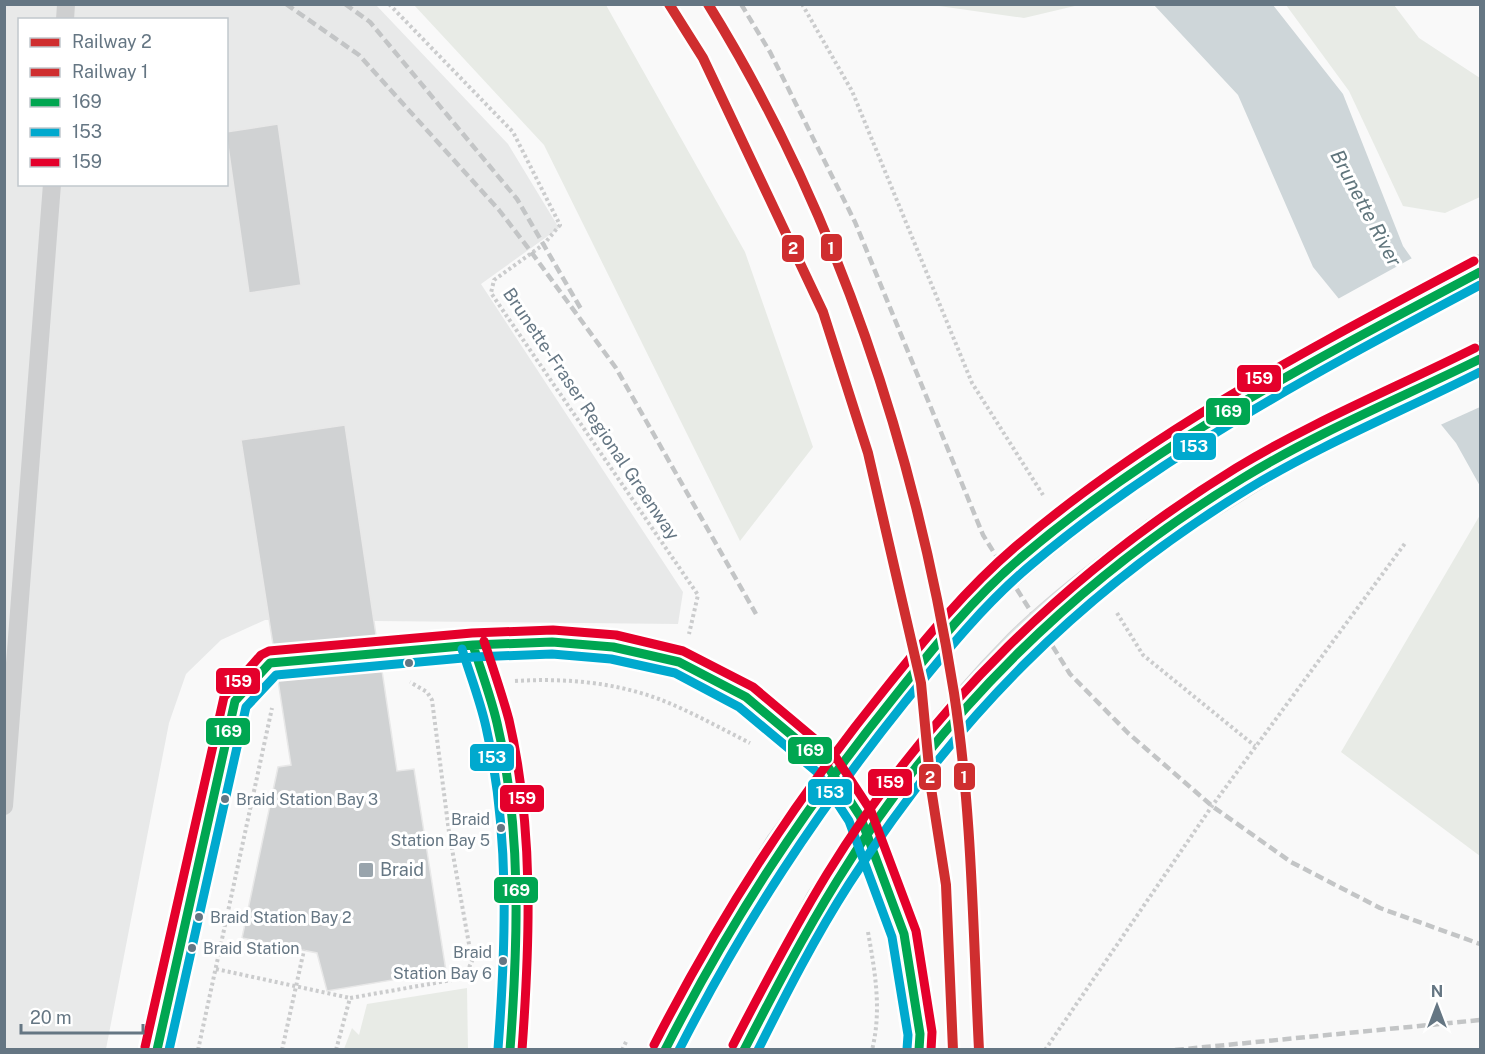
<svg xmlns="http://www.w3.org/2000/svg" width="1485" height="1054" viewBox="0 0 1485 1054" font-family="'Public Sans',sans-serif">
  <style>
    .built { fill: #e8e9e9; fill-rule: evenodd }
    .green { fill: #e8ebe6 }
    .water { fill: #ced6d9 }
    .pier { fill: #f9f9f9 }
    .building { fill: #d0d2d3; stroke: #e8e8e8; stroke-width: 1.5 }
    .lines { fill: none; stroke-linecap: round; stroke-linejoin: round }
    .primary-casing { stroke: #d5d6d7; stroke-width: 35 }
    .path { stroke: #cbcccd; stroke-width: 4; stroke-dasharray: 3 3; stroke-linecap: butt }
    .service { stroke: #cecfd0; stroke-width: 18 }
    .primary { stroke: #e1e2e2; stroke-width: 33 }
    .rail { stroke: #c3c5c6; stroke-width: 4.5; stroke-dasharray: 9 4.5; stroke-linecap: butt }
    .primary-bridge-casing { stroke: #d5d6d7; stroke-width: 35; stroke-linecap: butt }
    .primary-bridge { stroke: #e1e2e2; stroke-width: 33 }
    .bus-1-casing { stroke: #fff; stroke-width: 14 }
    .bus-2-casing { stroke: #fff; stroke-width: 14 }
    .bus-3-casing { stroke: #fff; stroke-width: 14 }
    .bus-1 { stroke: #00a651; stroke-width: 9 }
    .bus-2 { stroke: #00a9ce; stroke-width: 9 }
    .bus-3 { stroke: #e4002b; stroke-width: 9 }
    .rail-1-casing { stroke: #fff; stroke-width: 15 }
    .rail-2-casing { stroke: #fff; stroke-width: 15 }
    .rail-1 { stroke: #cf2e2f; stroke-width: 10 }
    .rail-2 { stroke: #cf2e2f; stroke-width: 10 }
    .bus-dot { fill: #657683; stroke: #fff; stroke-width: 2 }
    .poi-dot { fill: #99a4ac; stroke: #fff; stroke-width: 2 }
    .labels { text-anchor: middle; stroke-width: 6; stroke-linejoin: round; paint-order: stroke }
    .bus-label { font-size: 16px; fill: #657683; stroke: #fff; text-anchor: start }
    .street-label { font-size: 18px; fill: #657683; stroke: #fff }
    .poi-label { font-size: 18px; fill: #657683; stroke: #fff; text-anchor: start }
    .water-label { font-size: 20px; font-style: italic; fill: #60757c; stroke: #fff }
    .line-badge { stroke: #fff; stroke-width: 2 }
    .badge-label { font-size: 16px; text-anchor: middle; font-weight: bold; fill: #fff }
  </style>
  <rect width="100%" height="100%" fill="#f9f9f9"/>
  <path class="built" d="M5,5H376L508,144L559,228L481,284L683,592L678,624L265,620L221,640L186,674L169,723L106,1049L5,1050ZM20,20H226V184H20Z"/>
  <path class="green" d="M414,5H606L745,252L813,447L740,541L544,145Z
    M932,5L1079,4V5L1024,18Z
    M1286,5H1394L1419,38L1480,78V197L1445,213L1403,206L1349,91Z
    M1480,515V856L1341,752Z
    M467,988L468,1049H344L352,1028L359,1035L367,1004Z"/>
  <path class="water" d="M1154,5H1273L1343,94L1403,246L1480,355V486L1456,443L1313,267L1238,95Z"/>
  <path class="pier" d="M1414,257L1480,350V407L1438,426L1336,300Z"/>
  <path class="building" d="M278,124L301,285L249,293L226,132Z
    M345,425L377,642L274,651L241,440Z
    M381,664L397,771L414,769L446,971L327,991L317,953L242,938L278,767L291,765L277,674Z"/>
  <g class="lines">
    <g class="primary-casing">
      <path id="primary" d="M1124,478C1237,400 1359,337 1480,272
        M1158,533L1290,451L1480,359
        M665,1050L697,988L781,847
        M744,1050L822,902"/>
    </g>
    <path class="path" d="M389,4L513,132L560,225L544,244L494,280L491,293L698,595L689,634
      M802,4L852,91L972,383L1043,495
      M1117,613L1143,655L1255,746
      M515,681C564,678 613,682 659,699C690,711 720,728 750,743
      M868,932C875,972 882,1010 872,1050
      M216,969L350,998
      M198,1050L272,708
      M282,1050L304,950
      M336,1050L350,998L458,979L467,972L472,961L449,832L432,700L427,692L410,682
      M622,1050L627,1040
      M1045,1050L1212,806L1406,542"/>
    <path class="service" d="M65,20L66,4
      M473,645C481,671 490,697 497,723C522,831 519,940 510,1050
      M4,806L52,184
      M157,1050L235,701L270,663L473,645L552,642L613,647L679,662L746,697L826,764L860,816L904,934L920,1034L919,1050"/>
    <use href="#primary" class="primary"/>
    <path class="rail" d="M286,4L359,55L499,210L529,249L616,368L756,614
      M345,4L370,22L517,199L581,309
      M741,4L770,52L855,222L983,535L1070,674L1128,733L1212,806L1291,862L1380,908L1480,944
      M1175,1050L1480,1020"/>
    <g class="primary-bridge-casing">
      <path id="primary-bridge" d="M781,847C836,773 890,697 952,627C1002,570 1064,524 1124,478
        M822,902C883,809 942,725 1020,646C1062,605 1111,569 1158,533"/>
    </g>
    <use href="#primary-bridge" class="primary-bridge"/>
    <g class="bus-1-casing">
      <path id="bus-1" d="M473,645C481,671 491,697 497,723C522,830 518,941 510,1050
        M157,1050L235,701L270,663L473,645L552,642L613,647L679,662L746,697L826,764L860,816L904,934L920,1034L919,1050
        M665,1050C732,919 803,810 895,696C934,647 975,596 1024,555C1161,439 1322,356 1480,272
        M744,1050C774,992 803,936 837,881C938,716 1078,578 1243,478C1318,432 1401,398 1480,359"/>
    </g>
    <g class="bus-2-casing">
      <path id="bus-2" d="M462,649C470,675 480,700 486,727C510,833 506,942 498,1049
        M169,1050L246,707L276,675L474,657L552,654L611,659L675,673L739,707L817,772L849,821L892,937L908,1035L907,1049
        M679,1050C744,923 816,813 905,702C944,654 984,604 1032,564C1167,450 1325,368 1480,285
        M758,1050C786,994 815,937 849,884C955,719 1080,592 1248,489C1322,444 1403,411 1480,372"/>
    </g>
    <g class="bus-3-casing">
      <path id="bus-3" d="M484,641C493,668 502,694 509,720C534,828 530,940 522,1050
        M654,1045C722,913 793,803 885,689C925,639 966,589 1015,547C1153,429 1315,346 1474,261
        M733,1045C763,987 793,930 827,874C929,708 1070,570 1236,468C1312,422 1395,388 1475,348
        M145,1047L224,697L261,655L269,651L472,633L553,630L616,635L683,651L753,687L835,756L871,811L916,931L932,1032L931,1050"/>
    </g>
    <use href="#bus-1" class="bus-1"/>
    <use href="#bus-2" class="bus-2"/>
    <use href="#bus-3" class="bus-3"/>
    <g class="rail-1-casing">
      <path id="rail-1" d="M669,4L703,58L823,312L868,453L921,683L931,788L946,885L953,1050"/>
    </g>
    <g class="rail-2-casing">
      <path id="rail-2" d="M708,4C837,212 916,453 954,693C972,811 973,931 979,1050"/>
    </g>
    <use href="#rail-1" class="rail-1"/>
    <use href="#rail-2" class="rail-2"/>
  </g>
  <g class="bus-dot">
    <circle cx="409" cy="663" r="5"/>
    <circle cx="225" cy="799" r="5"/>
    <circle cx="501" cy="828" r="5"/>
    <circle cx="199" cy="917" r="5"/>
    <circle cx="192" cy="948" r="5"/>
    <circle cx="503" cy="961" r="5"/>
  </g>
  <rect class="poi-dot" x="358" y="862" width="16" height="16" rx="3"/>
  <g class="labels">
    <g class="bus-label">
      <text x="236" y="805">Braid Station Bay 3</text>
      <text x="490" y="825" text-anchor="end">Braid<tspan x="490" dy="21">Station Bay 5</tspan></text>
      <text x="210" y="923">Braid Station Bay 2</text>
      <text x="203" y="954">Braid Station</text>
      <text x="492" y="958" text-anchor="end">Braid<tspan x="492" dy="21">Station Bay 6</tspan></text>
    </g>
    <g class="street-label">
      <text transform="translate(591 414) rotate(56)" y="6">Brunette-Fraser Regional Greenway</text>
    </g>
    <g class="poi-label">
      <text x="380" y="876">Braid</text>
    </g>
    <g class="water-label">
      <text transform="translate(1366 208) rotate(62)" y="7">Brunette River</text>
    </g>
  </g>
  <g class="line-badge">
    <rect x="820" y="233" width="23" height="29" rx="6" fill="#cf2e2f"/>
    <rect x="781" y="234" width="24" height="29" rx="6" fill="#cf2e2f"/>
    <rect x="1236" y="364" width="46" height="29" rx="6" fill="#e4002b"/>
    <rect x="1205" y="397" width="46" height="29" rx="6" fill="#00a651"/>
    <rect x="1172" y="432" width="45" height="29" rx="6" fill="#00a9ce"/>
    <rect x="215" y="667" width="46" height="28" rx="6" fill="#e4002b"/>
    <rect x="205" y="717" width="46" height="29" rx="6" fill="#00a651"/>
    <rect x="787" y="736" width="46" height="29" rx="6" fill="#00a651"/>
    <rect x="469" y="743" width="46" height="29" rx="6" fill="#00a9ce"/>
    <rect x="953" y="762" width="23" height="29" rx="6" fill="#cf2e2f"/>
    <rect x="918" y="763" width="24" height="28" rx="6" fill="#cf2e2f"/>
    <rect x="867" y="768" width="46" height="29" rx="6" fill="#e4002b"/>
    <rect x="807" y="778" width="46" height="28" rx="6" fill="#00a9ce"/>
    <rect x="499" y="784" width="46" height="29" rx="6" fill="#e4002b"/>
    <rect x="493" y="876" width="46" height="28" rx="6" fill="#00a651"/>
  </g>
  <g class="badge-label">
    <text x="831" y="254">1</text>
    <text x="793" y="254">2</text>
    <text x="1259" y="384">159</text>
    <text x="1228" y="417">169</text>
    <text x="1194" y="452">153</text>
    <text x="238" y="687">159</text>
    <text x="228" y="737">169</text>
    <text x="810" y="756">169</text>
    <text x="492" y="763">153</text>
    <text x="964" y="783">1</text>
    <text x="930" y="783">2</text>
    <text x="890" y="788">159</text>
    <text x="830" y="798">153</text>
    <text x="522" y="804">159</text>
    <text x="516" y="896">169</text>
  </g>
  <rect width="1485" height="1054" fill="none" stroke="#657683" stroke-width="12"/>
  <rect x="18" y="18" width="210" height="168" fill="#ffffff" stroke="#c1c8cd" stroke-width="1.5"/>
  <rect x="30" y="38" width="30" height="9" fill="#cf2e2f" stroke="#c1c8cd" stroke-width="1.5"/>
  <text x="72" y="48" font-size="18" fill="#657683">Railway 2</text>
  <rect x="30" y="68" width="30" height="9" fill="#cf2e2f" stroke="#c1c8cd" stroke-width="1.5"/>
  <text x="72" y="78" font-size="18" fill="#657683">Railway 1</text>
  <rect x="30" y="98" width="30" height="9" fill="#00a651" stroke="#c1c8cd" stroke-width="1.5"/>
  <text x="72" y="108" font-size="18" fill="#657683">169</text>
  <rect x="30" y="128" width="30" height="9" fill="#00a9ce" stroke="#c1c8cd" stroke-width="1.5"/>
  <text x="72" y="138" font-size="18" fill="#657683">153</text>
  <rect x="30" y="158" width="30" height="9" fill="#e4002b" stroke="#c1c8cd" stroke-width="1.5"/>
  <text x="72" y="168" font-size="18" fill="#657683">159</text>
  <g transform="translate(1437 1006)" stroke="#ffffff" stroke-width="4.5" paint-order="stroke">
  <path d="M0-4.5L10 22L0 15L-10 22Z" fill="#657683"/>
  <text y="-9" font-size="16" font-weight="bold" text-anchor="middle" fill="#657683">N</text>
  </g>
  <path d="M21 1024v9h122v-9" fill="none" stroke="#657683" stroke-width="3"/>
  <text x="30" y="1024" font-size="18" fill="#657683" stroke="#ffffff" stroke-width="4.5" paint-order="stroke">20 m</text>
</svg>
